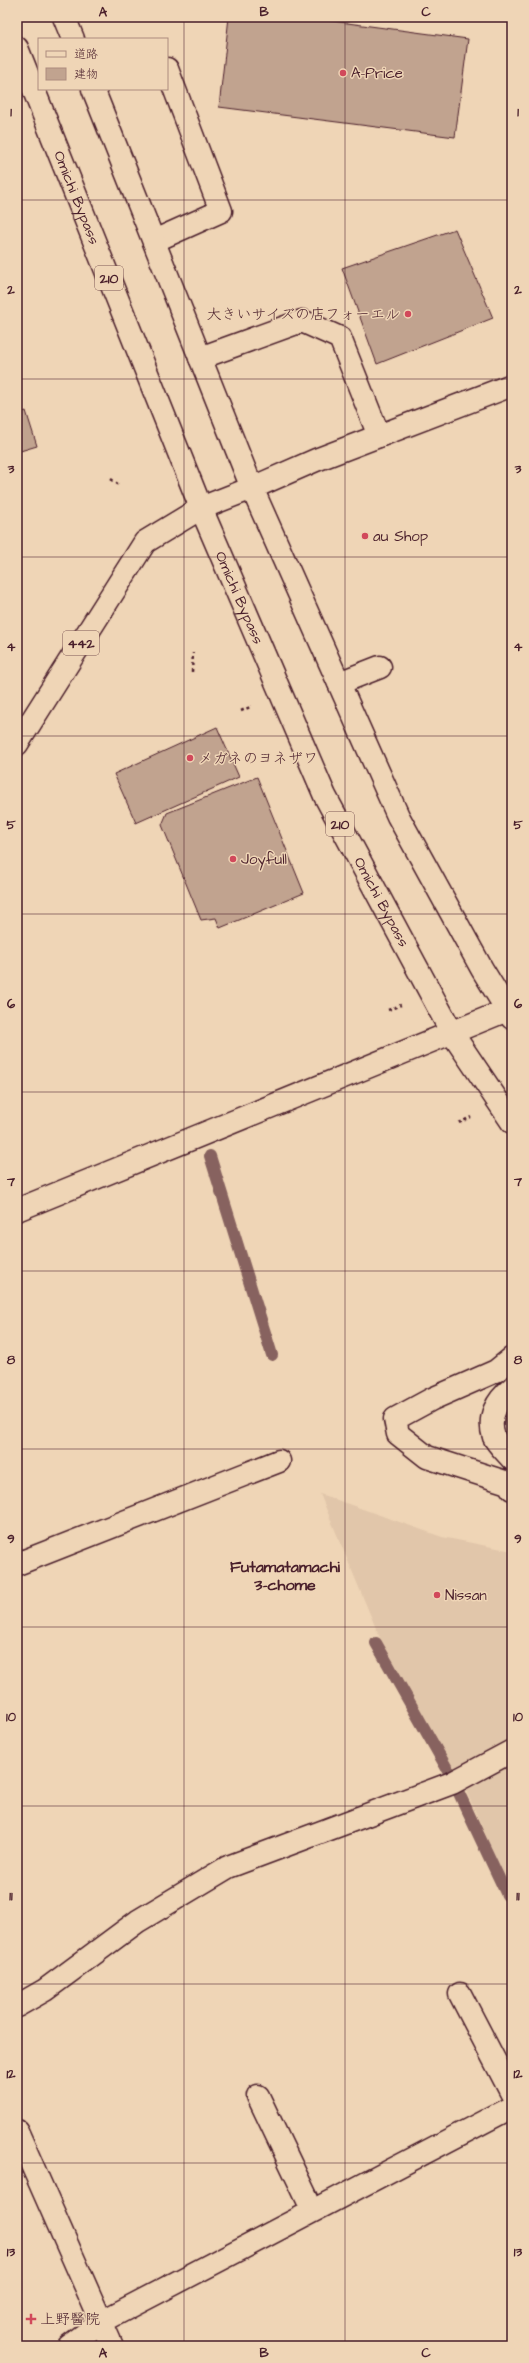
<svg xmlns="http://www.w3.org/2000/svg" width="529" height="2363" viewBox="0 0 529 2363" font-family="'Architects Daughter','Klee One',sans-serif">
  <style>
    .built { fill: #e1c6aa }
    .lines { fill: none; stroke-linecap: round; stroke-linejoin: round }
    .stream { stroke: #87625f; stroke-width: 12 }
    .building { fill: #c1a38f; stroke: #4a1f2b }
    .lane-casing { stroke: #4a1f2b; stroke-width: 25 }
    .street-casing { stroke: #4a1f2b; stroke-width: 25 }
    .secondary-casing { stroke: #4a1f2b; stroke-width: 25 }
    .highway-casing { stroke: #4a1f2b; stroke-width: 25 }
    .path { stroke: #4a1f2b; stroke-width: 2.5; stroke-dasharray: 3 3; stroke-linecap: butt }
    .lane { stroke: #efd5b6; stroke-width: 22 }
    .street { stroke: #efd5b6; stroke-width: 22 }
    .secondary { stroke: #efd5b6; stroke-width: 22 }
    .highway { stroke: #efd5b6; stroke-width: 22 }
    .grid { fill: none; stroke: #4a1f2b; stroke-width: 1; stroke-opacity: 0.55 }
    .poi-dot { fill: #d1495b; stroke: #efd5b6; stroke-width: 1.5 }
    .labels { text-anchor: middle; stroke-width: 3; stroke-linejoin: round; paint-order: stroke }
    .shield { fill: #efd5b6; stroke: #7c5655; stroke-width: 1 }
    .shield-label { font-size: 14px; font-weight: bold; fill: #4a1f2b }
    .poi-label { font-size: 15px; fill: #4a1f2b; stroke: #efd5b6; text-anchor: start }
    .street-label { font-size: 15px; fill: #4a1f2b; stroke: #efd5b6 }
    .neighbourhood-label { font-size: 16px; font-weight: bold; fill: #4a1f2b; stroke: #efd5b6 }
    .neatline { fill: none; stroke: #4a1f2b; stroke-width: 1.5 }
    .grid-label { font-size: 13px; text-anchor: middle; font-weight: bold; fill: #4a1f2b }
  </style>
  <rect width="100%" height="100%" fill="#efd5b6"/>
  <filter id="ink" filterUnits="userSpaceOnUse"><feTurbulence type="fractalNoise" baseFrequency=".025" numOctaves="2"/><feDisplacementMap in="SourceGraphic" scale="8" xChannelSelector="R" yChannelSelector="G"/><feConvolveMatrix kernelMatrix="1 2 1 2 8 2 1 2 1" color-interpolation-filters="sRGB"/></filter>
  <g filter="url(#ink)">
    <path class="built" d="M320,1494L442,1537L512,1551V1742L456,1772L380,1638Z
      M512,1759V1894L463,1784Z"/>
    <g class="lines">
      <path class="stream" d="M210,1156L272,1355
        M376,1643L449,1772
        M457,1789L507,1895"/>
    </g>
    <path class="building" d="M229,17H302L468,39L455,137L219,107Z
      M455,229L493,318L377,364L342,268Z
      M26,411L37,446L17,452V414Z
      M217,727L239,777L136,823L114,774Z
      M257,777L304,893L220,928L216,918L201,920L162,825L167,813Z"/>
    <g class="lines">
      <g class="lane-casing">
        <path id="lane" d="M154,241L221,211L167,69
          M200,358L302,321L340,338L379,436
          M339,683L380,667
          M512,1358L496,1371L432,1399L395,1419L398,1434L427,1457L508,1483L512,1489
          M512,1388C497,1400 487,1417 494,1437C497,1444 507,1453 512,1459"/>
      </g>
      <g class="street-casing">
        <path id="street" d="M17,1210L512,1008
          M17,1564L279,1461
          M460,1994L512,2094
          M17,2006L45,1990L138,1921L228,1867L452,1783L512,1751
          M258,2096L313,2211
          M69,2346L101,2322L512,2107"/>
      </g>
      <g class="secondary-casing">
        <path id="secondary" d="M252,488L316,460L512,385
          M17,2131L112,2346"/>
      </g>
      <g class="highway-casing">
        <g id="highway">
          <path d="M64,17L73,39"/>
          <path id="s1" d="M17,48L201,508L325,796L452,1033L512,1122"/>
          <path d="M93,89L252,488L398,816L482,969L512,1018"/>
          <path d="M17,744L145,542L201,508L252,488"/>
        </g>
      </g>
      <path class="path" d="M111,479L119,485
        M192,672L193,653
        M241,711L252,706
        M388,1010L401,1005
        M459,1123L471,1117"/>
      <use href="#lane" class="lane"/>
      <use href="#street" class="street"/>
      <use href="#secondary" class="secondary"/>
      <use href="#highway" class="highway"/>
    </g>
  </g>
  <path class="grid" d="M184,17V2346M345,17V2346M17,200H512M17,379H512M17,557H512M17,736H512M17,914H512M17,1092H512M17,1271H512M17,1449H512M17,1627H512M17,1806H512M17,1984H512M17,2163H512"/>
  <g class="poi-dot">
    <circle cx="343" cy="73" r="4"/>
    <circle cx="408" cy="314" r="4"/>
    <circle cx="365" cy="536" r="4"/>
    <circle cx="190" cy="758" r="4"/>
    <circle cx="233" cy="859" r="4"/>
    <circle cx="437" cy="1595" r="4"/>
    <path d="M29 2313h4v4h4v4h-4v4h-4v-4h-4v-4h4z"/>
  </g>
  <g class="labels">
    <g class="shield">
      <rect x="95" y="266" width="28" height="24" rx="3"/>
      <rect x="63" y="631" width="36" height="24" rx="3"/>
      <rect x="326" y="812" width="28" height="24" rx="3"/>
    </g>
    <g class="shield-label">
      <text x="109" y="283">210</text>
      <text x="81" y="648">442</text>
      <text x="340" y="829">210</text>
    </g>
    <g class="poi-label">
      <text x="351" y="78">A-Price</text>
      <text x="400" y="319" text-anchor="end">大きいサイズの店フォーエル</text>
      <text x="373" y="541">au Shop</text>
      <text x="198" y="763">メガネのヨネザワ</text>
      <text x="241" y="864">Joyfull</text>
      <text x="445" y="1600">Nissan</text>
      <text x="40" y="2324">上野醫院</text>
    </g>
    <g class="street-label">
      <text dy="5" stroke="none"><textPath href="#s1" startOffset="161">Omichi Bypass</textPath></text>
      <text dy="5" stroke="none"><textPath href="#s1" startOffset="593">Omichi Bypass</textPath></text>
      <text dy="5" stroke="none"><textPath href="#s1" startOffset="929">Omichi Bypass</textPath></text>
    </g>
    <g class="neighbourhood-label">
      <text x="285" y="1572">Futamatamachi<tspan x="285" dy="18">3-chome</tspan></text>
    </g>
  </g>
  <rect width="529" height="2363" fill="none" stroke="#efd5b6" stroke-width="44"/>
  <rect x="38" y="38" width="130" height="52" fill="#efd5b6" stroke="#ad8c7e"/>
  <rect x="46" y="51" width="20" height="6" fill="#efd5b6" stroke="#ad8c7e"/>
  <text x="74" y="58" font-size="12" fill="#4a1f2b">道路</text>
  <rect x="46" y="68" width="20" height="12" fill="#c1a38f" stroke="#ad8c7e"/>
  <text x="74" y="78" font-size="12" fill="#4a1f2b">建物</text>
  <rect x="22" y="22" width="485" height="2319" class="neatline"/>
  <g class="grid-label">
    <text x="103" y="16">A</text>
    <text x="264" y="16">B</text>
    <text x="426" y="16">C</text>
    <text x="11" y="116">1</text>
    <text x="518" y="116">1</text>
    <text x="11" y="294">2</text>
    <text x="518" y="294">2</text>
    <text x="11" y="473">3</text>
    <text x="518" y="473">3</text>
    <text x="11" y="651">4</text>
    <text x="518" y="651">4</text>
    <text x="11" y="829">5</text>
    <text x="518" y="829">5</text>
    <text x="11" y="1008">6</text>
    <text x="518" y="1008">6</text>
    <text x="11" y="1186">7</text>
    <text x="518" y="1186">7</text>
    <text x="11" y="1364">8</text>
    <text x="518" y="1364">8</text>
    <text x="11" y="1543">9</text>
    <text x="518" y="1543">9</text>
    <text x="11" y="1721">10</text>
    <text x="518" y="1721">10</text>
    <text x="11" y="1900">11</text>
    <text x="518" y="1900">11</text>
    <text x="11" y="2078">12</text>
    <text x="518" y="2078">12</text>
    <text x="11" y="2256">13</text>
    <text x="518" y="2256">13</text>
    <text x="103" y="2357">A</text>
    <text x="264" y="2357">B</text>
    <text x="426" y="2357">C</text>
  </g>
</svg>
